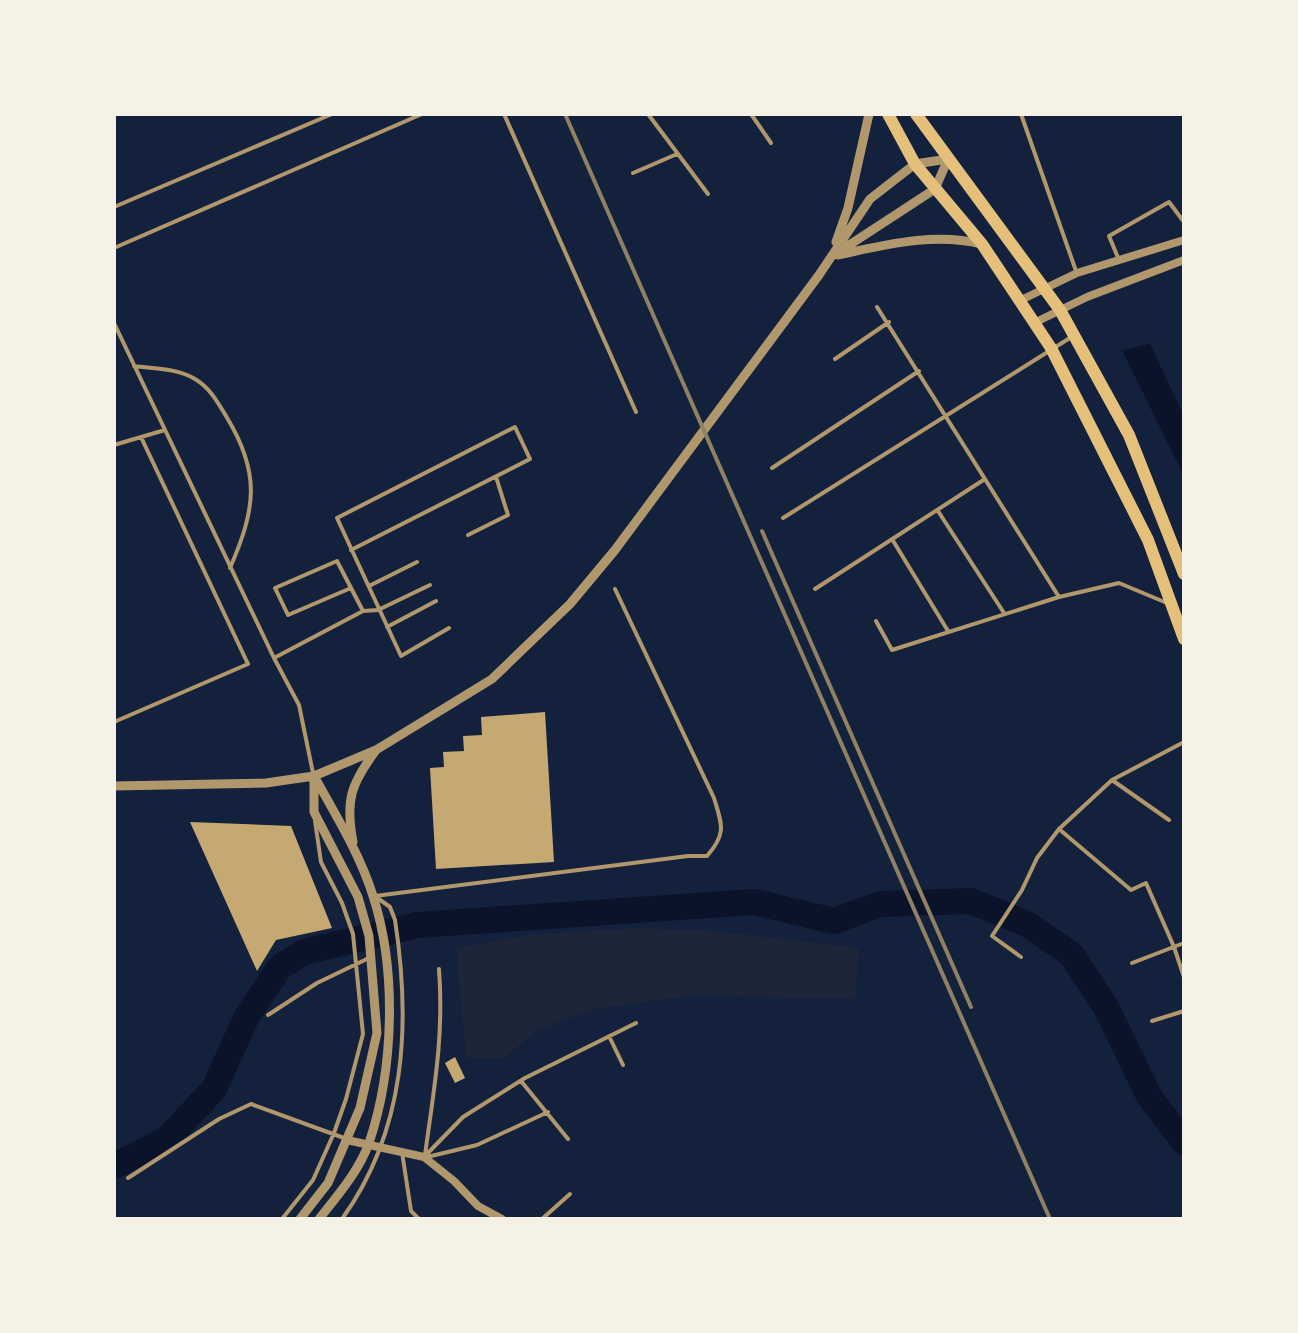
<svg xmlns="http://www.w3.org/2000/svg" width="1298" height="1333" viewBox="0 0 1298 1333" font-family="'DejaVu Sans',sans-serif">
  <style>
    .green { fill: #1d2539 }
    .water { fill: #0b132b }
    .lines { fill: none; stroke-linecap: round; stroke-linejoin: round }
    .river { stroke: #0b132b; stroke-width: 26 }
    .building { fill: #c6a872 }
    .service { stroke: #b1986c; stroke-width: 4 }
    .minor { stroke: #b1986c; stroke-width: 8 }
    .tertiary { stroke: #b1986c; stroke-width: 9 }
    .primary { stroke: #e5c07b; stroke-width: 12 }
    .rail { stroke: #918062; stroke-width: 4 }
  </style>
  <rect width="100%" height="100%" fill="#14213d"/>
  <path class="green" d="M636,928L714,931L859,948L855,999L694,995L595,1009L537,1030L503,1059L466,1058L456,948L529,935Z"/>
  <path class="water" d="M1150,344L1184,416V476L1122,350Z"/>
  <g class="lines">
    <path class="river" d="M114,1166L167,1139L214,1089L247,1016L280,967L304,952L417,925L754,902L834,921L881,904L971,901L1027,924L1071,954L1106,1007L1149,1096L1184,1142"/>
  </g>
  <path class="building" d="M545,712L554,862L436,869L430,768L444,767L443,752L464,751L463,736L482,735L481,717Z
    M190,822L291,826L332,928L276,940L257,971Z
    M455,1057L465,1078L455,1083L445,1063Z"/>
  <g class="lines">
    <path class="service" d="M504,114L636,412
      M648,114L708,194
      M751,114L771,143
      M1021,114L1076,271
      M633,173L677,154
      M114,207L332,114
      M114,248L422,114
      M1119,260L1109,236L1169,202L1184,222
      M877,307L1059,597
      M114,323L274,658L299,705L313,773
      M835,359L889,322
      M134,366C154,369 177,368 195,379C210,388 217,401 226,416C261,473 256,508 230,568
      M114,445L165,430
      M772,468L919,371
      M938,511L1004,613
      M783,518L1073,336
      M468,535L508,515L496,477
      M892,539L948,631
      M351,550L530,459L515,427L337,518L401,656L449,628
      M369,586L417,562
      M351,588L288,615L275,588L337,561L363,611
      M815,589L985,479
      M876,621L892,650L1059,597L1119,583L1167,603
      M387,627L436,601
      M274,658L363,611L378,610L430,585
      M114,722L248,664L141,437
      M1112,780L1169,820
      M1059,829L1131,890L1146,883L1174,947L1184,977
      M375,896L688,856H707C727,833 722,825 714,798L615,589
      M1021,957L992,936L1022,890L1037,858L1059,829L1112,780L1184,742
      M1132,963L1184,943
      M268,1015L317,983L369,958
      M1152,1021L1184,1011
      M609,1036L623,1065
      M521,1081L568,1139
      M402,1152L411,1211L419,1219
      M425,1155C434,1088 444,1037 439,969
      M424,1157L463,1117L525,1078L636,1023
      M427,1157L477,1145L548,1112
      M128,1178L219,1119L251,1104L344,1138
      M282,1219L313,1180L334,1133L346,1099L363,1034L353,934L342,903L321,862L315,821
      M342,1219C406,1130 411,1024 395,920L390,907L376,897
      M542,1219L570,1194"/>
    <path class="minor" d="M1019,301L1077,273L1184,240
      M1034,323L1087,297L1184,260
      M347,1140L424,1157L454,1181L478,1206L502,1219"/>
    <path class="tertiary" d="M836,242L848,208L869,114
      M834,255L935,189L948,159
      M838,255C884,245 935,232 981,244
      M314,776C335,814 360,854 373,896C397,970 394,1069 369,1143C359,1171 337,1196 319,1219
      M114,786L266,783L314,776L376,750L492,679L570,604L615,550L819,275L870,199L915,164L948,159
      M353,842C345,800 351,784 376,750
      M300,1219L328,1183L360,1108L377,1033L369,936L358,897L314,812V779"/>
    <path class="primary" d="M888,114L915,164L982,244L1051,348L1148,540L1184,639
      M916,114L1060,310L1129,435L1184,574"/>
    <path class="rail" d="M565,114L1050,1219
      M762,531L971,1007"/>
  </g>
  <rect width="1298" height="1333" fill="none" stroke="#f6f1e7" stroke-width="232"/>
</svg>
